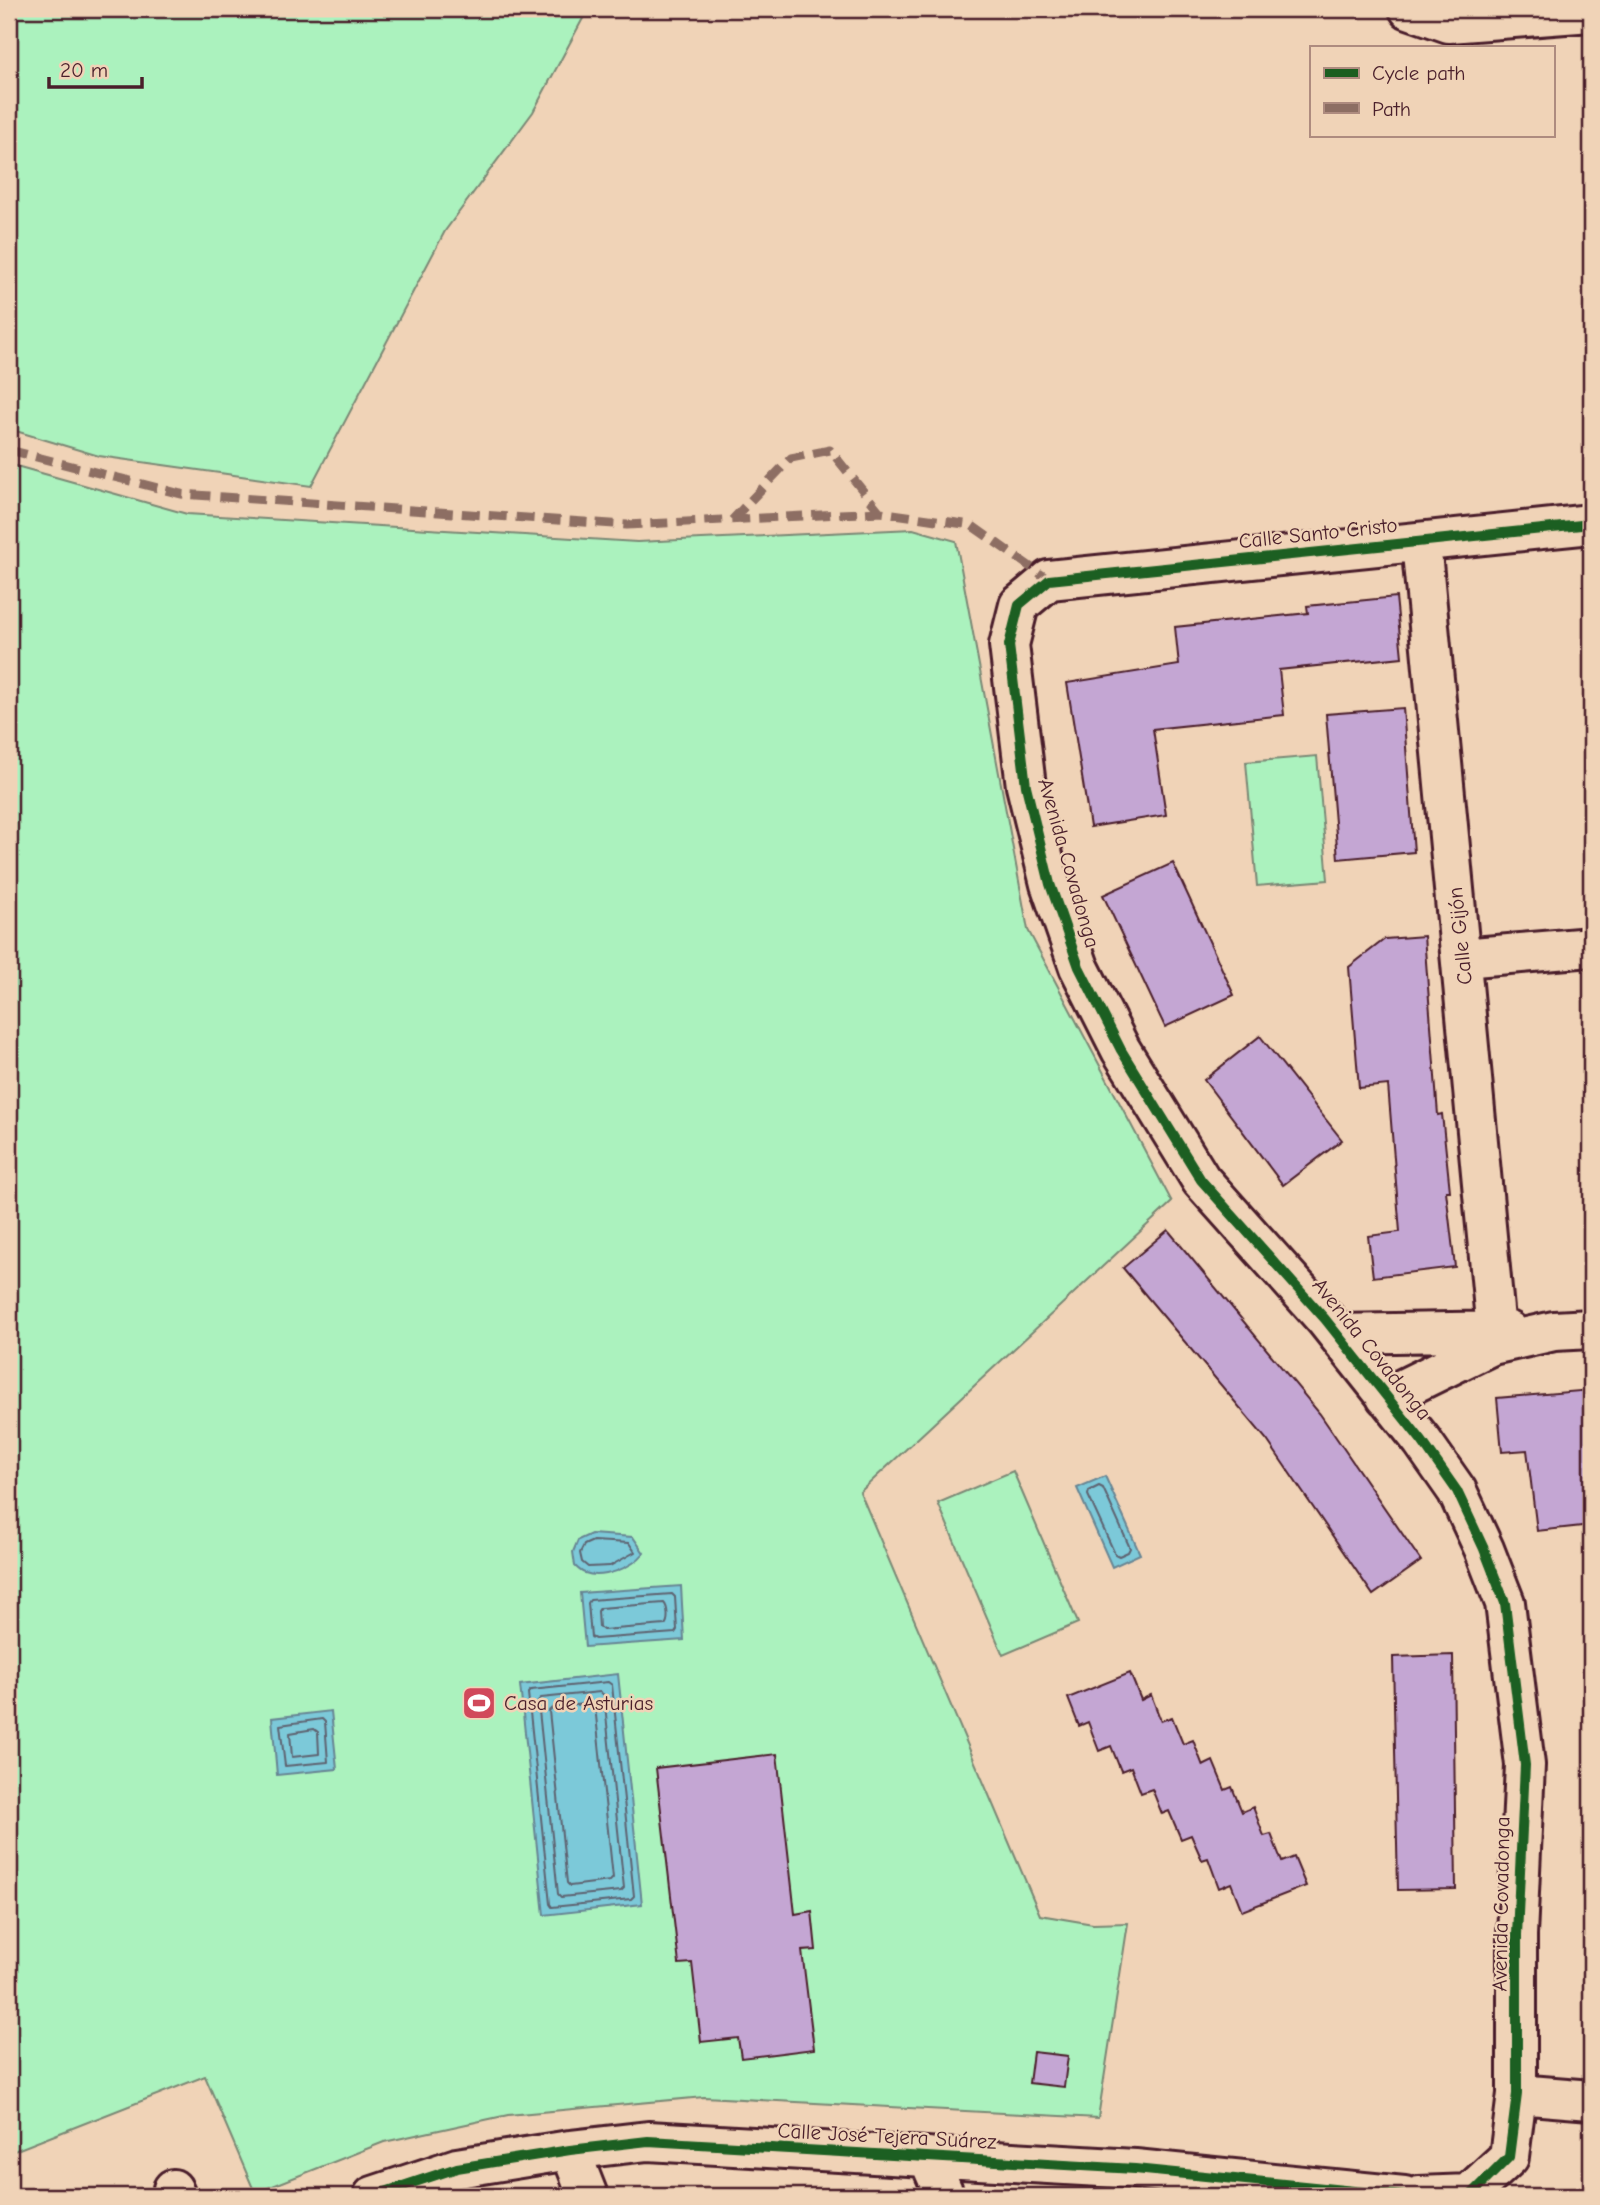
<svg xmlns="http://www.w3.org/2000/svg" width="1600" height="2205" viewBox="0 0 1600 2205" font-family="'Comic Neue',sans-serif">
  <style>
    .green { fill: #abf2be; stroke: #7a8874; stroke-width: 2 }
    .water { fill: #7bc9d9; stroke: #678593; stroke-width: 2 }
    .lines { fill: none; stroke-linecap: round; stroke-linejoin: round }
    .shore { stroke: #5e6371; stroke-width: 2 }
    .building { fill: #c4a6d3; stroke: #4a1f2b; stroke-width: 2 }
    .minor-casing { stroke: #4a1f2b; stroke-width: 44 }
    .minor { stroke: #f0d3b7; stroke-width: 38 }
    .quiet { stroke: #8d6e63; stroke-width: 9; stroke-dasharray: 18 9; stroke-linecap: butt }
    .cycleway-casing { stroke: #f0d3b7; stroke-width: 15 }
    .cycleway { stroke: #1b5e20; stroke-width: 10 }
    .labels { text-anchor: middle; stroke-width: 5; stroke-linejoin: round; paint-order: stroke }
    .street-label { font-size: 21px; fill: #4a1f2b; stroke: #f0d3b7 }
    .poi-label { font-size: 21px; fill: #4a1f2b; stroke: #f0d3b7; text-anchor: start }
  </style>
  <rect width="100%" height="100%" fill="#f0d3b7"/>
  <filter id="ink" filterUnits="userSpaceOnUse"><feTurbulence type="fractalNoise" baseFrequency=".0143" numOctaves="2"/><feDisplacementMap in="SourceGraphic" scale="14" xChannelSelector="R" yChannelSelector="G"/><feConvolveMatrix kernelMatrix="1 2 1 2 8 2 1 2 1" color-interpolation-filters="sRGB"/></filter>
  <g filter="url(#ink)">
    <path class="green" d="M9,9H588L533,112L445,231L311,486L99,456L9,429Z
      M9,464L187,514L637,542L913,529L956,541L1028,930L1172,1202L860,1492L1040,1915L1093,1924L1128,1923L1098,2118L704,2097L508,2115L384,2142L255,2193L205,2076L9,2153Z
      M1317,756L1328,880L1257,886L1246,762Z
      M1013,1471L1078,1623L1003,1655L938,1503Z"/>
    <path class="water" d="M1105,1476L1140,1554L1112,1567L1077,1488Z
      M591,1534L633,1537L644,1553C633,1567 603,1580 585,1573C581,1572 578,1569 575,1566L573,1552L578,1540Z
      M681,1586L684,1640L585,1647L580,1593Z
      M618,1674L642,1904L544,1915L520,1685Z
      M331,1711L337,1769L277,1775L272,1718Z"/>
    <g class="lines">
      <path class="shore" d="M1099,1486L1103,1488L1130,1548L1128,1552L1119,1556L1115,1554L1088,1495L1089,1491Z
        M593,1541L629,1543L635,1552L610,1566L588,1567L582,1562L580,1553L584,1545Z
        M672,1594L675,1597L677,1630L675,1633L595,1639L591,1637L588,1603L590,1600Z
        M664,1603C668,1607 669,1621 665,1625L603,1630L599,1627L598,1611L600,1608Z
        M608,1682L612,1685L634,1896L631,1899L552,1907L550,1904L528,1693L531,1690Z
        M600,1692L604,1695L624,1888L621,1891L561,1897L558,1894L538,1701L541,1698Z
        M591,1703L595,1706L613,1878L610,1881L570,1886L567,1883L549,1711L552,1708Z
        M322,1719L325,1722L328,1762L285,1766L280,1725Z
        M314,1729L318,1732L319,1754L292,1757L290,1733Z"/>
    </g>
    <path class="building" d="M1396,597L1402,657L1279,670L1284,715L1153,729L1166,815L1090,827L1067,683L1179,665L1175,627L1308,613L1307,606Z
      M1403,708L1414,852L1338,859L1326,714Z
      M1173,863L1234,995L1165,1027L1103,895Z
      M1424,936L1438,1115L1442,1114L1450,1191H1446L1455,1267L1373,1277L1368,1236L1400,1232L1388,1085L1359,1088L1349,967L1385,939Z
      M1260,1036L1342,1140L1283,1185L1204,1080Z
      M1168,1230L1320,1414L1421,1561L1373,1595L1267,1440L1123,1268Z
      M1591,1390V1445H1588L1591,1479V1525L1537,1531L1527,1450L1502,1452L1497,1398Z
      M1453,1655L1456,1889L1398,1890L1393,1657Z
      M1130,1673L1141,1700L1151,1695L1161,1721L1172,1717L1183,1744L1193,1740L1203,1766L1213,1761L1225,1790L1232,1787L1242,1812L1253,1807L1264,1836L1271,1834L1282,1862L1294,1857L1306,1886L1242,1911L1231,1883L1219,1888L1208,1858L1202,1860L1191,1835L1181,1839L1169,1811L1162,1814L1152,1789L1141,1793L1131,1767L1121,1771L1111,1746L1099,1751L1088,1722L1079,1726L1068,1698Z
      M777,1754L795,1914L812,1911L816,1950L802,1951L814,2049L741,2058L738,2038L701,2042L692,1963L679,1964L656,1768Z
      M1033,2052L1068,2056L1064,2087L1029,2083Z"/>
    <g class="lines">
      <g class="minor-casing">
        <path id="minor" d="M1409,9L1449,23L1591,12
          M1421,542L1496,1331
          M1462,958L1591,947
          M1337,1334L1509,1331
          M1386,1397L1492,1345L1554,1331L1591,1329
          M1517,2094L1591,2100
          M570,2150L588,2196
          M928,2157L945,2196
          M173,2189L176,2196
          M1469,2194L1509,2157L1517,2094V1935L1525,1765L1505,1603L1484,1549L1457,1491L1422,1441L1325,1319L1201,1180L1121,1050L1079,967L1050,884L1026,786L1009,645L1019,605L1049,580L1591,524
          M373,2196L457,2168L570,2150L648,2141L1135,2169L1404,2196
          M1419,2196L1469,2194"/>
      </g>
      <use href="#minor" class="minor"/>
      <path class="quiet" d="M9,450L181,494L627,525L880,512L971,525L1049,580
        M732,520L791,458L830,450L880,512"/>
      <g class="cycleway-casing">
        <path id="cycleway" d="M373,2196L457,2168L570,2150L648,2141L1135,2169L1404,2196
          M1470,2196L1509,2157L1517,2094V1935L1525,1765L1505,1603L1484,1549L1457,1491L1422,1441L1325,1319L1201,1180L1121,1050L1079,967L1050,884L1026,786L1009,645L1019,605L1049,580L1591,524"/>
      </g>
      <use href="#cycleway" class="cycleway"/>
    </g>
  </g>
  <defs>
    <g id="stadium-square" transform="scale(1.75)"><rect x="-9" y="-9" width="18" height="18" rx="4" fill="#d1495b" stroke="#f0d3b7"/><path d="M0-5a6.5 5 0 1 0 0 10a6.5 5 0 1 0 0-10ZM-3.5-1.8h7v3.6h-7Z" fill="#fff"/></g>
  </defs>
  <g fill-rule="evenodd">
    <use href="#stadium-square" x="479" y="1703"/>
  </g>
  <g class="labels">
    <g class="street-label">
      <text transform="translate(1318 533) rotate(-6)" y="7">Calle Santo Cristo</text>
      <text transform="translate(1069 863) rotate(74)" y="7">Avenida Covadonga</text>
      <text transform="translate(1460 936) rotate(-96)" y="7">Calle Gijón</text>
      <text transform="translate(1372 1349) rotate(51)" y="7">Avenida Covadonga</text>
      <text transform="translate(1501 1904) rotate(-89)" y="7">Avenida Covadonga</text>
      <text transform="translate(887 2136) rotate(3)" y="7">Calle José Tejera Suárez</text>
    </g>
    <g class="poi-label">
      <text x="504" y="1710">Casa de Asturias</text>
    </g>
  </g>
  <rect width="1600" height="2205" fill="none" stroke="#f0d3b7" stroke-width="35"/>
  <rect x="18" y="18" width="1565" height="2170" fill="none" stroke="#4a1f2b" stroke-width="2.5" filter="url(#ink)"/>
  <rect x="1310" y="46" width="245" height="91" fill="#f0d3b7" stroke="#ae8b7f" stroke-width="2"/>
  <rect x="1324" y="68" width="35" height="10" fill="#1b5e20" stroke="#ae8b7f" stroke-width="2"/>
  <text x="1372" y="80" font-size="21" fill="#4a1f2b">Cycle path</text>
  <rect x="1324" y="103" width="35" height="10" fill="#8d6e63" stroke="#ae8b7f" stroke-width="2"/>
  <text x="1372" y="116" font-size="21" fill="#4a1f2b">Path</text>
  <path d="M49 77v10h93v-10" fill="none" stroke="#4a1f2b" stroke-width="3.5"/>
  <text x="60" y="77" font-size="21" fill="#4a1f2b" stroke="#f0d3b7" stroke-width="5" paint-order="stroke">20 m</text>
</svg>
